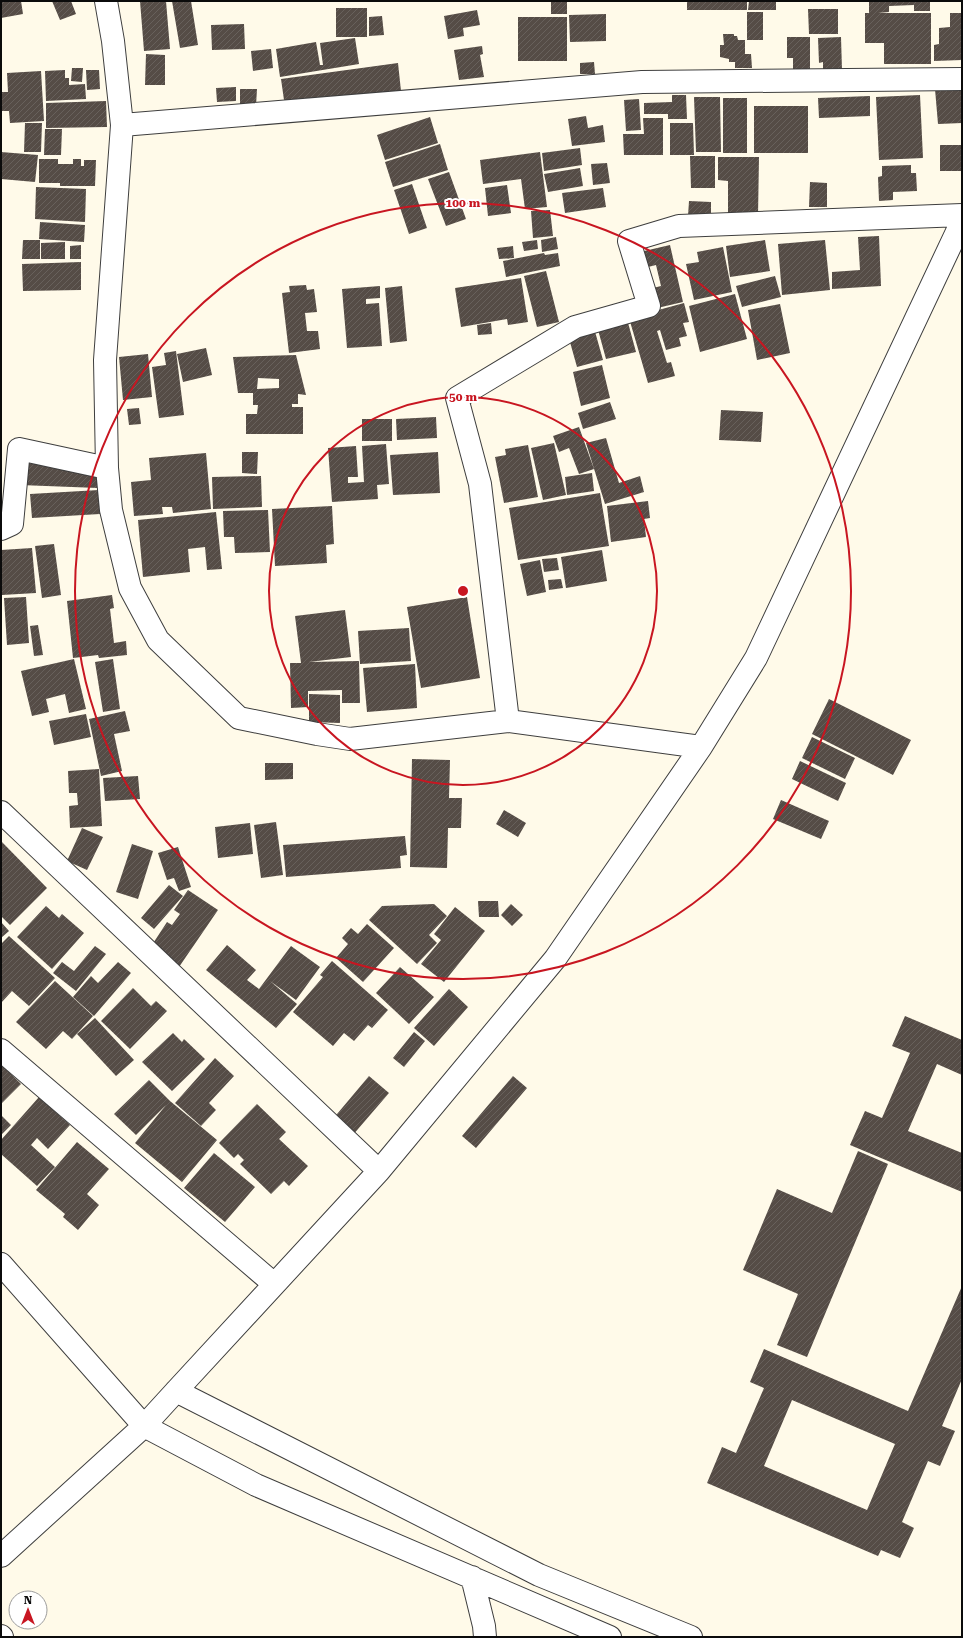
<svg xmlns="http://www.w3.org/2000/svg" width="963" height="1638" viewBox="0 0 963 1638" font-family="'Roboto Serif',serif">
  <style>
    .building { fill: url(#building-hatch); fill-rule: evenodd }
    .lines { fill: none; stroke-linecap: round; stroke-linejoin: round }
    .street-casing { stroke: #3e3e3e; stroke-width: 24 }
    .street { stroke: #fff; stroke-width: 22 }
    .ring { fill: none; stroke: #c81621; stroke-width: 2 }
    .centre { fill: #c81621; stroke: #fff; stroke-width: 2 }
    .ring-label { font-size: 12px; text-anchor: middle; font-weight: bold; fill: #c81621; stroke: #fff; stroke-width: 4; stroke-linejoin: round; paint-order: stroke }
  </style>
  <defs>
    <pattern id="building-hatch" width="6" height="6" patternUnits="userSpaceOnUse"><rect width="6" height="6" fill="#554c46"/><path d="M-1 1l2-2M0 6l6-6M5 7l2-2" fill="none" stroke="#68615c"/></pattern>
  </defs>
  <rect width="100%" height="100%" fill="#fffae9"/>
  <path class="building" d="M1,1H21L23,14L1,18Z
    M52,1H71L76,14L60,20Z
    M140,1H166L170,49L144,51Z
    M172,1H191L198,45L180,48Z
    M551,1H567V14H551Z
    M687,1H747V10H687Z
    M749,1H776V10H748Z
    M869,1H930V11H914V5L889,6V12L878,13H931V64H884V43H865V13H869Z
    M336,8H367V37H336Z
    M808,9H838V34H809Z
    M477,10L480,25L463,28L464,36L448,39L444,16Z
    M747,12H763V40H747Z
    M950,13H962V28H961L962,60L934,61V45L939,44V28L950,27Z
    M606,14V41L570,42L569,15Z
    M382,16L384,35L369,36V17Z
    M518,17H567V61H518Z
    M244,24L245,49L212,50L211,25Z
    M723,34H734V36H737L738,40H745V54H751L752,68H735V62H729V59L720,57V45H724Z
    M787,37H810V71H793V58H787Z
    M841,37L842,70L823,71V62L819,63L818,38Z
    M355,38L359,64L280,77L276,49L316,42L320,65H323L320,43Z
    M482,46L483,54L480,55L484,77L459,80L454,50Z
    M271,49L273,68L253,71L251,51Z
    M146,54L165,55V85H145Z
    M594,62L595,74H580V63Z
    M398,63L401,91L285,107L281,79Z
    M72,68H83L82,82L71,81Z
    M65,70V78H69V85L85,84L86,99L46,101L45,71Z
    M86,70H99L100,89L87,90Z
    M41,71L44,121L10,123L9,111H1V92H8L7,73Z
    M236,87V101L217,102L216,88Z
    M962,88V123L938,124L935,89Z
    M240,89H257L256,106H240Z
    M672,95H686L687,119H668V114H644V103L672,102Z
    M920,95L923,158L879,160L876,97Z
    M870,96V116L819,118L818,98Z
    M694,97H720L721,152H696Z
    M723,98H747V153H723Z
    M639,99L641,130L626,131L624,100Z
    M106,101L107,127L46,128V103Z
    M754,106H808V153H754Z
    M586,116L588,128L603,125L605,142L572,146L568,119Z
    M430,117L438,143L385,160L377,135Z
    M643,118H663V155H624L623,134H644Z
    M25,123H42L41,152H24Z
    M670,123H693L694,155H670Z
    M45,129H62L61,155H44Z
    M440,144L448,170L393,187L385,162Z
    M940,145H961V171H940Z
    M580,148L582,165L544,171L542,153Z
    M1,152L38,155L35,182L1,179Z
    M540,152L547,207L525,209L521,179L483,184L480,160Z
    M690,156H715V188H691Z
    M718,157H759L758,216L728,215V181L718,180Z
    M39,159H58V164H73V159H81V166H84V160H96L95,186H60V183H39Z
    M607,163L610,183L593,185L591,164Z
    M911,165V173H916L917,191L893,192V200L879,201L878,177L882,176V166Z
    M580,168L583,186L548,192L544,174Z
    M449,172L466,219L446,226L428,179Z
    M810,182L827,183V207H809Z
    M412,184L427,228L409,234L394,190Z
    M507,185L511,213L488,216L485,188Z
    M36,187L86,189L85,222L35,219Z
    M603,188L606,207L565,213L562,193Z
    M689,201L711,202V216H688Z
    M550,210L553,236L533,238L531,211Z
    M40,222L85,225L84,242L39,239Z
    M879,236L881,286L832,289V272L860,270L858,237Z
    M556,237L558,249L542,252L541,240Z
    M23,240H40V259H22Z
    M537,240L538,249L524,251L522,242Z
    M765,240L770,271L730,277L726,246Z
    M825,240L830,290L782,295L778,244Z
    M65,242V259H41V243Z
    M81,245V259H70V246Z
    M670,245L683,302L653,309L649,289L661,286L656,265L644,268L640,252Z
    M513,246L514,258L499,259L497,248Z
    M723,247L732,292L694,300L686,264L699,262L697,252Z
    M544,253L545,255L558,253L560,266L506,277L503,261Z
    M81,262V290L23,291L22,264Z
    M546,271L559,322L537,327L524,276Z
    M775,276L781,297L742,307L736,286Z
    M521,278L528,322L508,325L507,319L461,327L455,288Z
    M306,285L307,290L314,289L317,312L305,313L307,331H318L320,349L289,353L282,293L290,292L289,286Z
    M380,286V298L366,299V304L379,303L382,346L347,348L342,289Z
    M402,286L407,341L390,343L385,288Z
    M735,294L747,339L700,352L689,306Z
    M684,303L689,322L683,323L687,336L679,338L681,346L666,350L660,330L657,331L667,363L671,362L675,376L648,383L629,318Z
    M780,304L790,353L757,360L748,310Z
    M627,319L636,352L606,359L597,326Z
    M491,323L492,334L478,335L477,325Z
    M594,328L603,360L577,367L568,335Z
    M206,348L212,375L183,382L177,354Z
    M176,351L184,415L159,418L152,367L166,365L164,353Z
    M148,354L152,397L123,400L119,357Z
    M296,355L306,395L298,394V404H292V407H303V434H246V414H257L258,405H253V393H238L233,357ZM258,378L279,379V388L257,389Z
    M602,365L610,398L581,406L573,372Z
    M610,402L616,419L583,429L578,413Z
    M139,408L141,424L129,425L127,409Z
    M721,410L763,412L761,442L719,440Z
    M436,417L437,438L397,440L396,419Z
    M362,419H392V441H362Z
    M579,427L594,469L579,474L569,448L559,452L553,436Z
    M606,438L619,483L640,476L644,492L605,504L586,443Z
    M554,443L566,495L543,500L531,448Z
    M386,444L389,484L377,485L378,499L332,502L328,448L356,446L358,477H348V483L364,482L362,446Z
    M528,445L538,497L504,503L495,457L506,455L505,449Z
    M242,452H258L257,474L242,473Z
    M438,452L440,493L393,495L390,455Z
    M206,453L211,509L173,513L172,507H162L163,514L134,516L131,482L151,480L149,458Z
    M21,463L99,466L98,488L20,485Z
    M592,473L594,491L567,495L565,477Z
    M261,476L262,507L213,509L212,477Z
    M99,490L100,514L32,518L30,494Z
    M600,493L609,546L518,560L509,508Z
    M648,501L650,518L644,519L646,537L611,542L607,506Z
    M332,506L334,544L326,545L327,563L275,566L272,509Z
    M268,510L270,552L235,553L234,537H224L223,511Z
    M216,512L222,569L207,570L205,547L188,549L190,572L143,577L138,520Z
    M54,544L61,595L42,598L35,546Z
    M32,548L36,593L2,595L1,550Z
    M602,550L607,581L566,588L561,557Z
    M557,558L559,570L544,572L542,559Z
    M540,560L546,592L527,596L520,564Z
    M561,579L563,588L549,590L548,580Z
    M112,595L114,608L110,609L114,643L126,641L127,655L99,658L98,655L73,658L67,601Z
    M26,597L29,643L7,645L4,598Z
    M467,597L480,678L421,688L407,607Z
    M345,610L351,657L309,662L359,661L360,703H342V690L308,691V707L291,708L290,663H301L295,616Z
    M38,625L43,655L34,656L30,626Z
    M409,628L411,661L360,664L358,631Z
    M74,659L86,709L69,713L65,694L46,699L49,712L32,716L21,671Z
    M113,659L120,709L103,712L95,662Z
    M415,664L417,708L367,712L363,668Z
    M309,694L340,695V723L309,722Z
    M829,699L911,740L893,775L812,734Z
    M125,711L130,731L114,734L122,771L101,776L89,719Z
    M86,714L91,737L54,745L49,721Z
    M812,737L855,758L845,779L802,758Z
    M412,759L450,760L449,798H462L461,828H448L447,868L410,867Z
    M800,761L846,783L838,801L792,779Z
    M265,763H293V779L265,780Z
    M99,769L102,826L70,828L69,806L78,805L77,793H69L68,771Z
    M138,776L140,799L105,801L103,778Z
    M781,800L829,821L821,839L773,819Z
    M504,810L526,823L518,837L496,824Z
    M276,822L283,875L261,878L254,825Z
    M250,823L253,854L218,858L215,827Z
    M82,828L103,837L87,870L67,861Z
    M405,836L407,855L400,856L401,868L286,877L283,845Z
    M1,841L47,888L10,925L1,916Z
    M132,844L153,851L138,899L116,892Z
    M178,847L191,887L179,891L174,878L167,880L158,853Z
    M169,885L183,896L154,929L141,918Z
    M188,890L218,910L179,967L150,948L167,922L172,925L180,914L174,910Z
    M478,901H498L499,917H479Z
    M434,904L447,916L429,935L437,943L417,964L369,920L382,906Z
    M511,904L523,915L512,926L501,915Z
    M46,906L59,918L62,914L84,933L52,969L17,937Z
    M455,907L485,931L444,982L421,964L441,940L434,934Z
    M1,922L9,931L1,938Z
    M367,924L394,948L363,982L336,958L348,944L342,938L351,928L358,934Z
    M9,936L55,978L29,1006L12,991L1,1003V944Z
    M227,945L256,970L247,980L259,989L291,946L320,967L296,1000L270,981L297,1004L276,1028L206,970Z
    M95,946L106,954L76,991L53,973L62,962L74,971Z
    M332,961L388,1010L372,1028L368,1025L354,1041L344,1033L333,1046L293,1012L323,977L320,975Z
    M118,962L131,973L94,1016L73,997L91,976L98,983Z
    M400,967L434,997L409,1024L376,993Z
    M55,981L93,1016L72,1039L63,1031L46,1049L16,1022Z
    M133,988L151,1006L156,1001L167,1011L130,1049L101,1021Z
    M449,989L468,1007L434,1046L414,1028Z
    M905,1016L962,1040V1075L937,1064L908,1131L962,1153V1192L850,1145L865,1111L882,1118L910,1053L892,1046Z
    M95,1018L134,1060L116,1076L77,1034Z
    M414,1032L425,1041L404,1067L393,1058Z
    M173,1033L182,1042L184,1039L205,1059L172,1091L142,1062Z
    M215,1058L234,1076L209,1103L216,1110L201,1126L175,1103Z
    M1,1064L21,1084L1,1104Z
    M369,1076L389,1093L352,1136L332,1120Z
    M513,1076L527,1088L476,1148L462,1136Z
    M149,1080L170,1101L217,1140L182,1182L135,1143L166,1105L136,1135L114,1114Z
    M39,1097L70,1125L48,1149L37,1138L31,1145L55,1167L37,1186L1,1154V1140Z
    M257,1104L286,1132L279,1139L308,1166L289,1186L284,1181L271,1194L240,1164L244,1160L238,1154L234,1158L219,1143Z
    M1,1115L11,1125L1,1135Z
    M77,1142L109,1169L87,1194L99,1205L78,1230L63,1217L65,1214L36,1190Z
    M858,1151L888,1164L807,1357L777,1345L798,1294L743,1270L777,1189L832,1213Z
    M214,1153L255,1187L225,1222L184,1188Z
    M962,1286V1379L942,1426L955,1431L940,1466L928,1461L902,1522L914,1528L900,1558L881,1550L878,1556L707,1483L722,1447L736,1453L764,1388L750,1382L764,1349L908,1411ZM792,1400L895,1444L867,1510L764,1466Z"/>
  <g class="lines">
    <g class="street-casing">
      <path id="street" d="M106,1L113,41L122,125L105,360L107,468L111,510L130,588L158,640L239,718L317,734L350,739L508,721L701,747
        M122,125L642,82L962,79
        M1,529L12,524L19,449L107,468
        M508,721L480,484L457,398L575,327L649,306L629,241L679,226L962,215
        M1,812L379,1171
        M1,1050L274,1284
        M1,1264L144,1426L256,1485L610,1637
        M176,1391L539,1575L691,1637
        M1,1556L144,1426L176,1391L379,1171L555,959L701,747L756,658L962,221
        M472,1577L484,1626L485,1637
        M1,1636L2,1637"/>
    </g>
    <use href="#street" class="street"/>
  </g>
  <g class="ring">
    <circle cx="463" cy="591" r="194"/>
    <circle cx="463" cy="591" r="388"/>
  </g>
  <circle cx="463" cy="591" r="6" class="centre"/>
  <g class="ring-label">
    <text x="463" y="207">100 m</text>
    <text x="463" y="401">50 m</text>
  </g>
  <rect width="963" height="1638" fill="none" stroke="#0b0b0b" stroke-width="4"/>
  <g transform="translate(28 1610)"><circle r="19" fill="#ffffff" stroke="#9d9d9d"/>
  <path d="M0-3L7 15L0 10L-7 15Z" fill="#c81621"/>
  <text y="-6" font-size="11" font-weight="bold" text-anchor="middle" fill="#0b0b0b">N</text>
  </g>
</svg>
